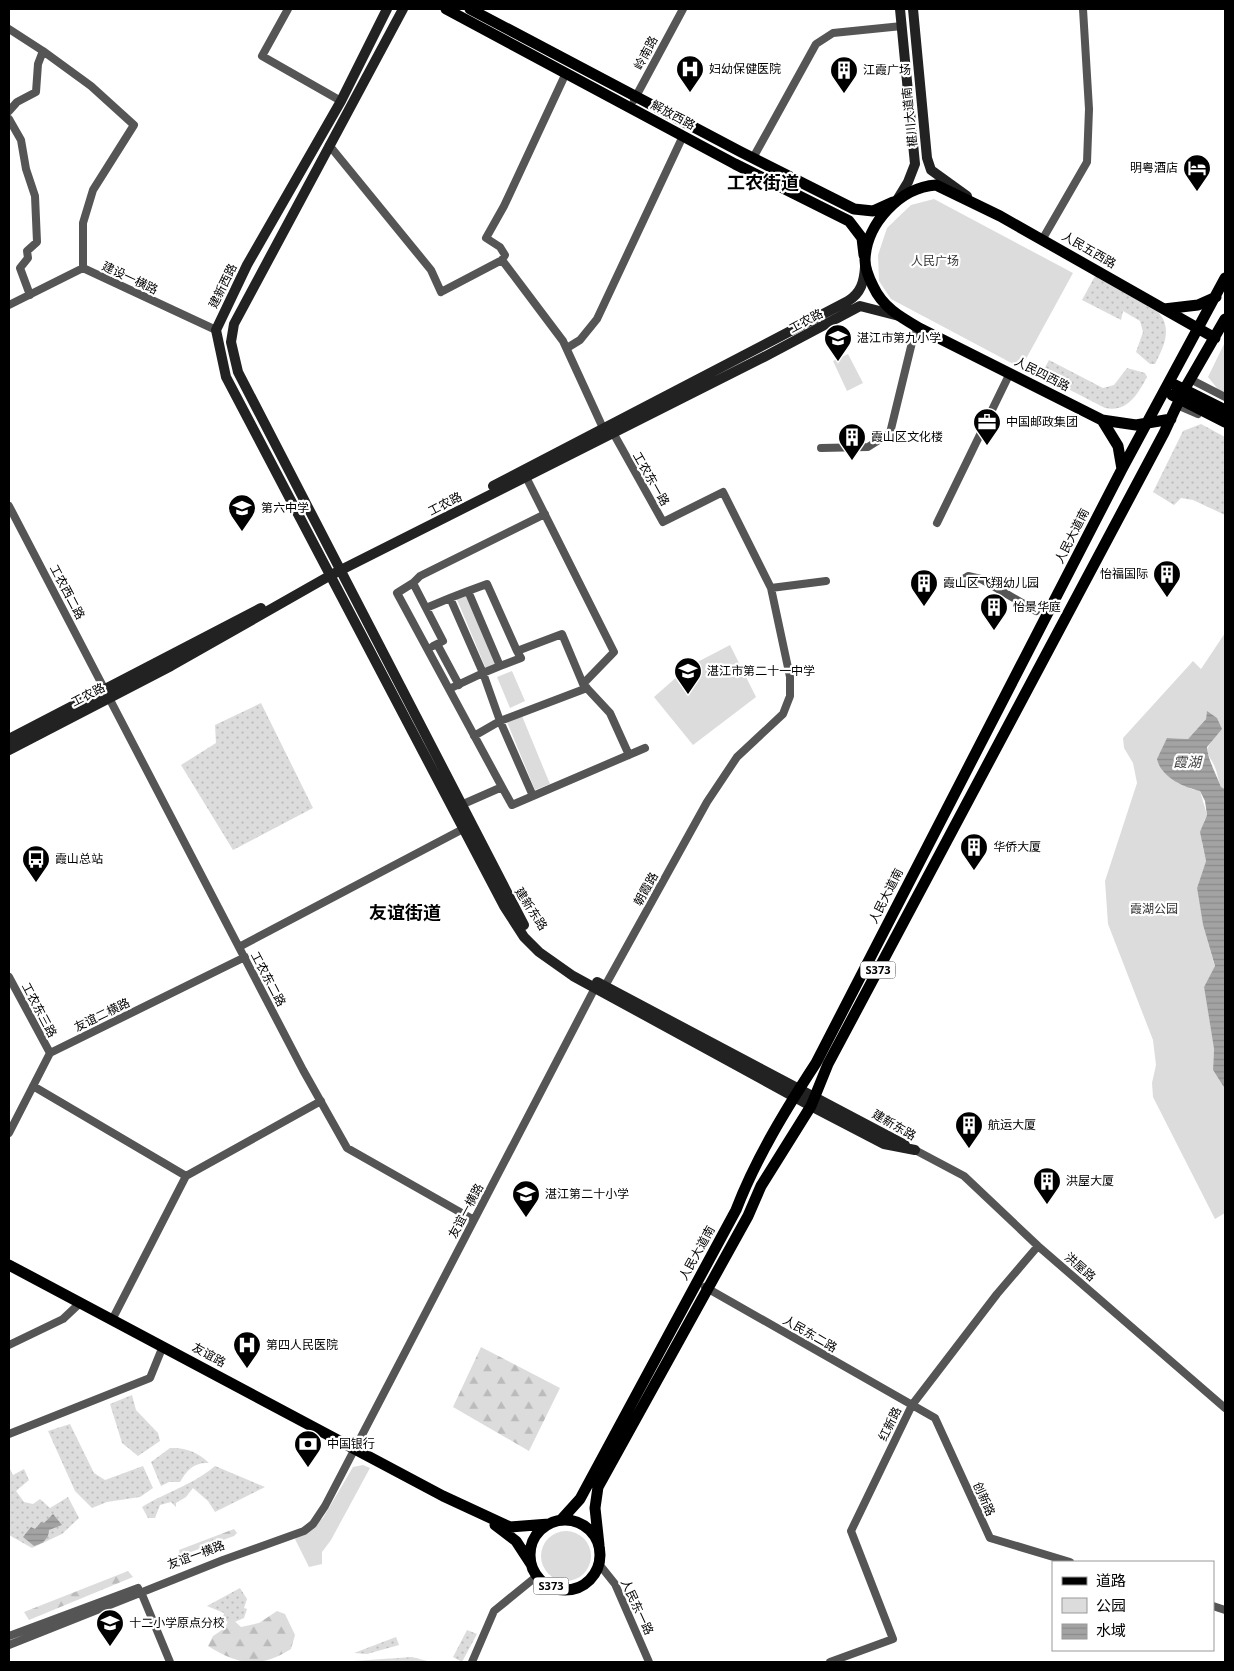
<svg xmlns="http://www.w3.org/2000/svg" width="1234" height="1671" viewBox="0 0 1234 1671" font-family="'Open Sans','Noto Sans SC',sans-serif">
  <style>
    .grass { fill: url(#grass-dots) }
    .forest { fill: url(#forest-firs) }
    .park { fill: #dcdcdc }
    .water { fill: url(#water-rules) }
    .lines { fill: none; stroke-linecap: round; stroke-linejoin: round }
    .street { stroke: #555; stroke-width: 8 }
    .secondary { stroke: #222; stroke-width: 10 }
    .primary { stroke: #000; stroke-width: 11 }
    .labels { text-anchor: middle; stroke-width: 4.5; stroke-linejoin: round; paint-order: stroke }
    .shield { fill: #fff; stroke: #4c4c4c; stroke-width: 1 }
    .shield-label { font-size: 11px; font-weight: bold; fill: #000 }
    .street-label { font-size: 12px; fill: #000; stroke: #fff }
    .poi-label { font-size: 12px; fill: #000; stroke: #fff; text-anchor: start }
    .park-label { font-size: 12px; fill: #333; stroke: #fff }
    .water-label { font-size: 14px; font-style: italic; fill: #444; stroke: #fff }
    .district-label { font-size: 18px; font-weight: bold; fill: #000; stroke: #fff }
  </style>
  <defs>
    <pattern id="grass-dots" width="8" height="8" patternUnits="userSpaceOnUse" patternTransform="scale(1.25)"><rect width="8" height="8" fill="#dcdcdc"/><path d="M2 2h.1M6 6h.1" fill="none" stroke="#bbb" stroke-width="1.8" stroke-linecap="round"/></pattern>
    <pattern id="forest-firs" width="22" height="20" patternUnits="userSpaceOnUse" patternTransform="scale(1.25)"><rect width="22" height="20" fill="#dcdcdc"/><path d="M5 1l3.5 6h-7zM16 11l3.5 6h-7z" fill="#bbb"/></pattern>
    <pattern id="water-rules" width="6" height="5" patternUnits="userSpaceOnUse" patternTransform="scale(1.25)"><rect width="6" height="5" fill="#a3a3a3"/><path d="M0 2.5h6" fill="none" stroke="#8b8b8b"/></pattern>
  </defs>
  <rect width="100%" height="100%" fill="#fff"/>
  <path class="grass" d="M1095,276L1158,312C1173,328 1164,346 1155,364H1150L1136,352L1143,332L1140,321L1123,311L1121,320L1082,300Z
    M1049,360L1103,388L1114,385L1127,368L1145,373L1147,377C1138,394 1127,413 1105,408L1041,375Z
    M1201,424L1225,437V515L1193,500L1181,498L1174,505L1153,492L1183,431Z
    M261,703L313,808L233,850L181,765L216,743L215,725Z
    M132,1395L136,1410L158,1433L160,1441L138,1456L122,1443L110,1404Z
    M70,1424L94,1473L105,1480L143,1466L153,1488L140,1497L107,1502L92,1508L75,1491L48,1431Z
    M170,1448C185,1447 198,1452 209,1463C194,1462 187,1470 180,1482H169L161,1486L151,1462Z
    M215,1466L265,1487L215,1512L208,1501L193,1488L186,1497L176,1503V1507L171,1502L160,1505L155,1518H148L142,1507C166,1492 193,1485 215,1466Z
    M9,1467L13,1475L24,1469L29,1480L16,1491L24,1502L33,1504L40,1499L50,1508L68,1497L79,1518L62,1534L32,1548L9,1535Z
    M240,1588L247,1599L244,1608L247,1609L244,1618L230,1624L223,1618L224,1613L207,1606Z
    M467,1630L477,1634L462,1662L453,1657Z
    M396,1637L399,1645L367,1654L354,1653Z
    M412,1657L431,1662L354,1661Z"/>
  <path class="forest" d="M481,1347L560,1388L529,1451L453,1407Z
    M234,1529L237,1533L234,1536L180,1556L179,1550Z
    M128,1571L133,1577L29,1620L24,1612Z
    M277,1611L285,1614L295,1635L291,1649C259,1669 239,1665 208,1646L213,1636L225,1628L230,1617L241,1627L259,1623Z"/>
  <path class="park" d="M934,199L1073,273L1021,368L891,299L879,281L878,255L887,228L911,205Z
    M1225,342V398L1208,377Z
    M848,354L863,383L847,391L833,361Z
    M467,593L497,665L486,669L456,597Z
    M1225,633V789L1221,787C1218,780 1217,770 1213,763C1206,751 1205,750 1214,738L1207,712L1206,719L1188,739L1167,738L1171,777L1191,789L1200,791L1207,815L1204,821L1202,843L1206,861L1197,888L1203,925L1215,967L1204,987L1214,1049L1213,1070L1225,1089V1213L1215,1219L1153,1097L1152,1083L1156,1065L1153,1040L1108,924L1105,881L1137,783L1133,763L1124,748L1123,738L1193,661L1201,669Z
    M730,645L756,697L693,745L654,697L688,667Z
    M512,671L525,701L510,708L497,677Z
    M522,716L550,784L535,790L507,722Z
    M363,1465L370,1468L331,1540L322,1552V1564L309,1567L295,1539L323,1518L353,1467Z
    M541 1556a25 25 0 1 1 50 0a25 25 0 1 1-50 0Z"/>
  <path class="water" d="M1207,711L1217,718L1222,729L1207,747C1208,760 1216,774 1221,787L1225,789V1089L1213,1070L1214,1049L1204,987L1215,966L1203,925L1197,888L1206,861L1200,832L1207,815L1205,801L1200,791C1183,787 1161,777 1157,759L1167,738L1188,739L1206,719Z
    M53,1514L62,1525L49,1530C49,1539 42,1544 34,1546L23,1537L31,1527L35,1529L41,1522L44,1523Z"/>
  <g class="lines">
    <path class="street" d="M288,9L262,56L341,101
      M9,29L43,51L38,64L36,92L17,102L9,111
      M43,51L91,86L134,125L93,190L83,223V268
      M634,100L683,9
      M9,119L21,140L26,169L35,196L37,242L27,251L28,258L20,268L30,295
      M329,145L431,270L441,292L502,260L563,341L603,428
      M753,158L816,44L833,33L902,26
      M1042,240L1087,162L1089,109L1083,9
      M502,260L505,255L500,247L486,238L504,206L566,73
      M9,305L83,268L216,330
      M567,348L580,340L597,319L683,136
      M1190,379L1225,397
      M1177,405L1198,414
      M821,448L868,447L890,433L916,326
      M526,477L614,652L583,684L610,713L629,755
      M9,506L303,1070L347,1148L474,1220
      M937,523L1010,373
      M413,583L420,576L545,514
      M957,583L968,576L981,579L1036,611
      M771,588L826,581
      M468,591L487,584L517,651
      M450,598L468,591L500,666L521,658L517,651L562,634L583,684
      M426,608L450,598L483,673L500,666
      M437,644L443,641L413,583L397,593L502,787L461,805
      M433,646L437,644L459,685
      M449,689L483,673L500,721L533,796
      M474,736L500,721L587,688
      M502,787L512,805L645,748
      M239,947L463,829
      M9,977L50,1053
      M605,986L707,802L737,757L783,714L790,696V677L771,588L723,492L663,522L611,429
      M33,1086L186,1176L321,1101
      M9,1133L50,1053L245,957
      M915,1150L964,1176L1038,1246L1225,1408
      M705,1287L935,1418L990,1538L1070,1562
      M112,1320L186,1176
      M9,1345L63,1319L80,1303
      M9,1434L150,1378L163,1346
      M599,1564L615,1584L649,1662
      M141,1592L170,1662
      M1213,1606L1225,1610
      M9,1636L138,1588
      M9,1645L223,1560L304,1531L313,1524L325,1506L597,984
      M472,1662L494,1611L537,1576
      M830,1662L893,1639L851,1531L912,1405L997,1294L1038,1246"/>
    <path class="secondary" d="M387,9L341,101L247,265L216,330L226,377L504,906L524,937L539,952L573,976L811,1106L884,1144L915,1150
      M403,9L234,324L231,342L238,372L524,925
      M913,9L927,158L931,170L967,196
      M897,200L908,182L915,164L900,9
      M493,486L848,301C861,293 864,282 865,267
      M9,739L261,608
      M9,750L171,666L331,575L764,357L860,306L899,316
      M597,982L905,1145"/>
    <path class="primary" d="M446,9L735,164L849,221L862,238L864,255
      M470,9L741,152L854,209L873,211L893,202
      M1164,309L1198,305L1216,297
      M1169,382L1225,410
      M1172,395L1225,422
      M1171,419L1136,425L1102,420L921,329C902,318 883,308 873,286C870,280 865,268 865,260C866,224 900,187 936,185L1000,216L1215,338
      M1102,420L1118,446L1122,469
      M9,1265L443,1496L510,1527L549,1524
      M561,1520L580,1499L736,1210C756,1158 786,1109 816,1063L1122,469L1225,278
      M530 1555a35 35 0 1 1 70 0a35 35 0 1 1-70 0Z
      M495,1525L516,1541L531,1564
      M599,1545L595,1508L598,1487L748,1216L761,1186L811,1106L828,1064L1164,433L1184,390L1225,319"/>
  </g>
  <defs>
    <g id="hospital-pin" transform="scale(1.4375)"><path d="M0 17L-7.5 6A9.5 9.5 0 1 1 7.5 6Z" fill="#000" stroke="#fff"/><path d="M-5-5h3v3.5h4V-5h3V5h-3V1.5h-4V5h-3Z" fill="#fff"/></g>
    <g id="building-pin" transform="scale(1.4375)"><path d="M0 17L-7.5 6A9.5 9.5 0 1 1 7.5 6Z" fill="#000" stroke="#fff"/><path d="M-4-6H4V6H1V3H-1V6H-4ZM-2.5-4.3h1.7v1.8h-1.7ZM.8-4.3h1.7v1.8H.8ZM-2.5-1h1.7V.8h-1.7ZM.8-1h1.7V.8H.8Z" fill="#fff"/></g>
    <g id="hotel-pin" transform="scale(1.4375)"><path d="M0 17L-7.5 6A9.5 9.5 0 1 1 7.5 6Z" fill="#000" stroke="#fff"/><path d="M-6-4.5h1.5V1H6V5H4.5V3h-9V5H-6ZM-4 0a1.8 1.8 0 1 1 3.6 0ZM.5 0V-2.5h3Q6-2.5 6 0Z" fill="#fff"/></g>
    <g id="school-pin" transform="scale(1.4375)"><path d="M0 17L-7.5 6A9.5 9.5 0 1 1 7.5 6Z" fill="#000" stroke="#fff"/><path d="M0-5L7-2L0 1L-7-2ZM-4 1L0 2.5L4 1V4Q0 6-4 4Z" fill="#fff"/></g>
    <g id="office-pin" transform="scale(1.4375)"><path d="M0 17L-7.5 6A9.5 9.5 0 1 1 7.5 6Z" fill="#000" stroke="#fff"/><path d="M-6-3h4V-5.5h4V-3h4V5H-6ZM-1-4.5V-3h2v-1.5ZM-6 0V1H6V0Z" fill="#fff"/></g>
    <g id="bus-pin" transform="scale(1.4375)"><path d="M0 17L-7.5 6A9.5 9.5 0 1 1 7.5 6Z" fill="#000" stroke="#fff"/><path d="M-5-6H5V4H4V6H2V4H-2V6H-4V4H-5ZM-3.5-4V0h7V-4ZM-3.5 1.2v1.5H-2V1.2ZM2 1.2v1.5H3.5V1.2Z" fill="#fff"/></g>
    <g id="bank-pin" transform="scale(1.4375)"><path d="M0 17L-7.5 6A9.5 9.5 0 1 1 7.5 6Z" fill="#000" stroke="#fff"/><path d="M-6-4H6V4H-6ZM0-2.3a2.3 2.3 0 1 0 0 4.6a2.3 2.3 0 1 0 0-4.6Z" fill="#fff"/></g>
  </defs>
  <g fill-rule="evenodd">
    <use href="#hospital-pin" x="690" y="69"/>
    <use href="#building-pin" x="844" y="70"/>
    <use href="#hotel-pin" x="1197" y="168"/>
    <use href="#school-pin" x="838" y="338"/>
    <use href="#office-pin" x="987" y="422"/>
    <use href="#building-pin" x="852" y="437"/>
    <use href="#school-pin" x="242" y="508"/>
    <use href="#building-pin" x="1167" y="574"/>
    <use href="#building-pin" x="924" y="583"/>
    <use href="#building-pin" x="994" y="607"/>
    <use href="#school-pin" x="688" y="671"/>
    <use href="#building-pin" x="974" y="847"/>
    <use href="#bus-pin" x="36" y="859"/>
    <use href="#building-pin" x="969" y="1125"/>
    <use href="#building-pin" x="1047" y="1181"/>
    <use href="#school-pin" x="526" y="1194"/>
    <use href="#hospital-pin" x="247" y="1345"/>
    <use href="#bank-pin" x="308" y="1444"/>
    <use href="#school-pin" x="110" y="1623"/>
  </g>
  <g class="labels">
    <g class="shield">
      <rect x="860.5" y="961.5" width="35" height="17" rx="4"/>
      <rect x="533.5" y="1577.5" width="35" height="17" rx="4"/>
    </g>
    <g class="shield-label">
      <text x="878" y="974">S373</text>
      <text x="551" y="1590">S373</text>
    </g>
    <g class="street-label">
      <text transform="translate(646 53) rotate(-62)" y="4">岭南路</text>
      <text transform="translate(673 115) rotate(28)" y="4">解放西路</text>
      <text transform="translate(910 117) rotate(-96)" y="4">椹川大道南</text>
      <text transform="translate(1089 250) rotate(30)" y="4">人民五西路</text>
      <text transform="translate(130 278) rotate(25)" y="4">建设一横路</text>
      <text transform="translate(223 286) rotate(-64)" y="4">建新西路</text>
      <text transform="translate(806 321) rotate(-28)" y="4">工农路</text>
      <text transform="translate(1042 374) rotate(27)" y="4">人民四西路</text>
      <text transform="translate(651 479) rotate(60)" y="4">工农东一路</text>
      <text transform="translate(445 504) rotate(-27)" y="4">工农路</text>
      <text transform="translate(1072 536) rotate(-63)" y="4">人民大道南</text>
      <text transform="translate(67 592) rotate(62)" y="4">工农西二路</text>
      <text transform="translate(88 695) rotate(-27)" y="4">工农路</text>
      <text transform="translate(646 889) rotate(-61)" y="4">朝霞路</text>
      <text transform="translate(886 896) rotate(-63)" y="4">人民大道南</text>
      <text transform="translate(531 909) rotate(57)" y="4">建新东路</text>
      <text transform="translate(268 979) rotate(62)" y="4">工农东二路</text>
      <text transform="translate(39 1010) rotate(62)" y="4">工农东三路</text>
      <text transform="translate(102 1015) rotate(-26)" y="4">友谊二横路</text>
      <text transform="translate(894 1125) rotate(30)" y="4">建新东路</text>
      <text transform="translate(466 1211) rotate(-62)" y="4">友谊一横路</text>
      <text transform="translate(697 1253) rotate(-61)" y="4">人民大道南</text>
      <text transform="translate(1080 1267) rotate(41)" y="4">洪屋路</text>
      <text transform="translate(810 1334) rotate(30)" y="4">人民东二路</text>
      <text transform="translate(209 1355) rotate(29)" y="4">友谊路</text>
      <text transform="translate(890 1424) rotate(-64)" y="4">红新路</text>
      <text transform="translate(984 1499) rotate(66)" y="4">创新路</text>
      <text transform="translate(196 1555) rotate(-20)" y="4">友谊一横路</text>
      <text transform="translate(637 1607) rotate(65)" y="4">人民东一路</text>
    </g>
    <g class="poi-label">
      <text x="709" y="73">妇幼保健医院</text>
      <text x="863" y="74">江霞广场</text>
      <text x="1178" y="172" text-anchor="end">明粤酒店</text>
      <text x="857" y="342">湛江市第九小学</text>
      <text x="1006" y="426">中国邮政集团</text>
      <text x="871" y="441">霞山区文化楼</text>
      <text x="261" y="512">第六中学</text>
      <text x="1148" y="578" text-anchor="end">怡福国际</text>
      <text x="943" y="587">霞山区飞翔幼儿园</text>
      <text x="1013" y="611">怡景华庭</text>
      <text x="707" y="675">湛江市第二十一中学</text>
      <text x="993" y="851">华侨大厦</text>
      <text x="55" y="863">霞山总站</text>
      <text x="988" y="1129">航运大厦</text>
      <text x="1066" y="1185">洪屋大厦</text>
      <text x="545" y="1198">湛江第二十小学</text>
      <text x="266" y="1349">第四人民医院</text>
      <text x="327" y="1448">中国银行</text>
      <text x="129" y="1627">十二小学原点分校</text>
    </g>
    <g class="park-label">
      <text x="935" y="265">人民广场</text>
      <text x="1154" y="913">霞湖公园</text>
    </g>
    <g class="water-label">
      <text x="1187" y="767">霞湖</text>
    </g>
    <g class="district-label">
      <text x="763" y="189">工农街道</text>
      <text x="405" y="919">友谊街道</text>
    </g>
  </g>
  <rect width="1234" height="1671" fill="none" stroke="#000000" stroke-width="20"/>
  <rect x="1052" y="1561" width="162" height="90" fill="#ffffff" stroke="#999999"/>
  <rect x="1062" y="1577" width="25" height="8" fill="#000000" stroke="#999999"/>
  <text x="1096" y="1586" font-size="15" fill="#000000">道路</text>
  <rect x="1062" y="1598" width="25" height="15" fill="#dcdcdc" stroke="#999999"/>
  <text x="1096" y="1611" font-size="15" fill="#000000">公园</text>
  <rect x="1062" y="1624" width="25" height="15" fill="url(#water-rules)" stroke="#999999"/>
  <text x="1096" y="1636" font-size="15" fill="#000000">水域</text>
</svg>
